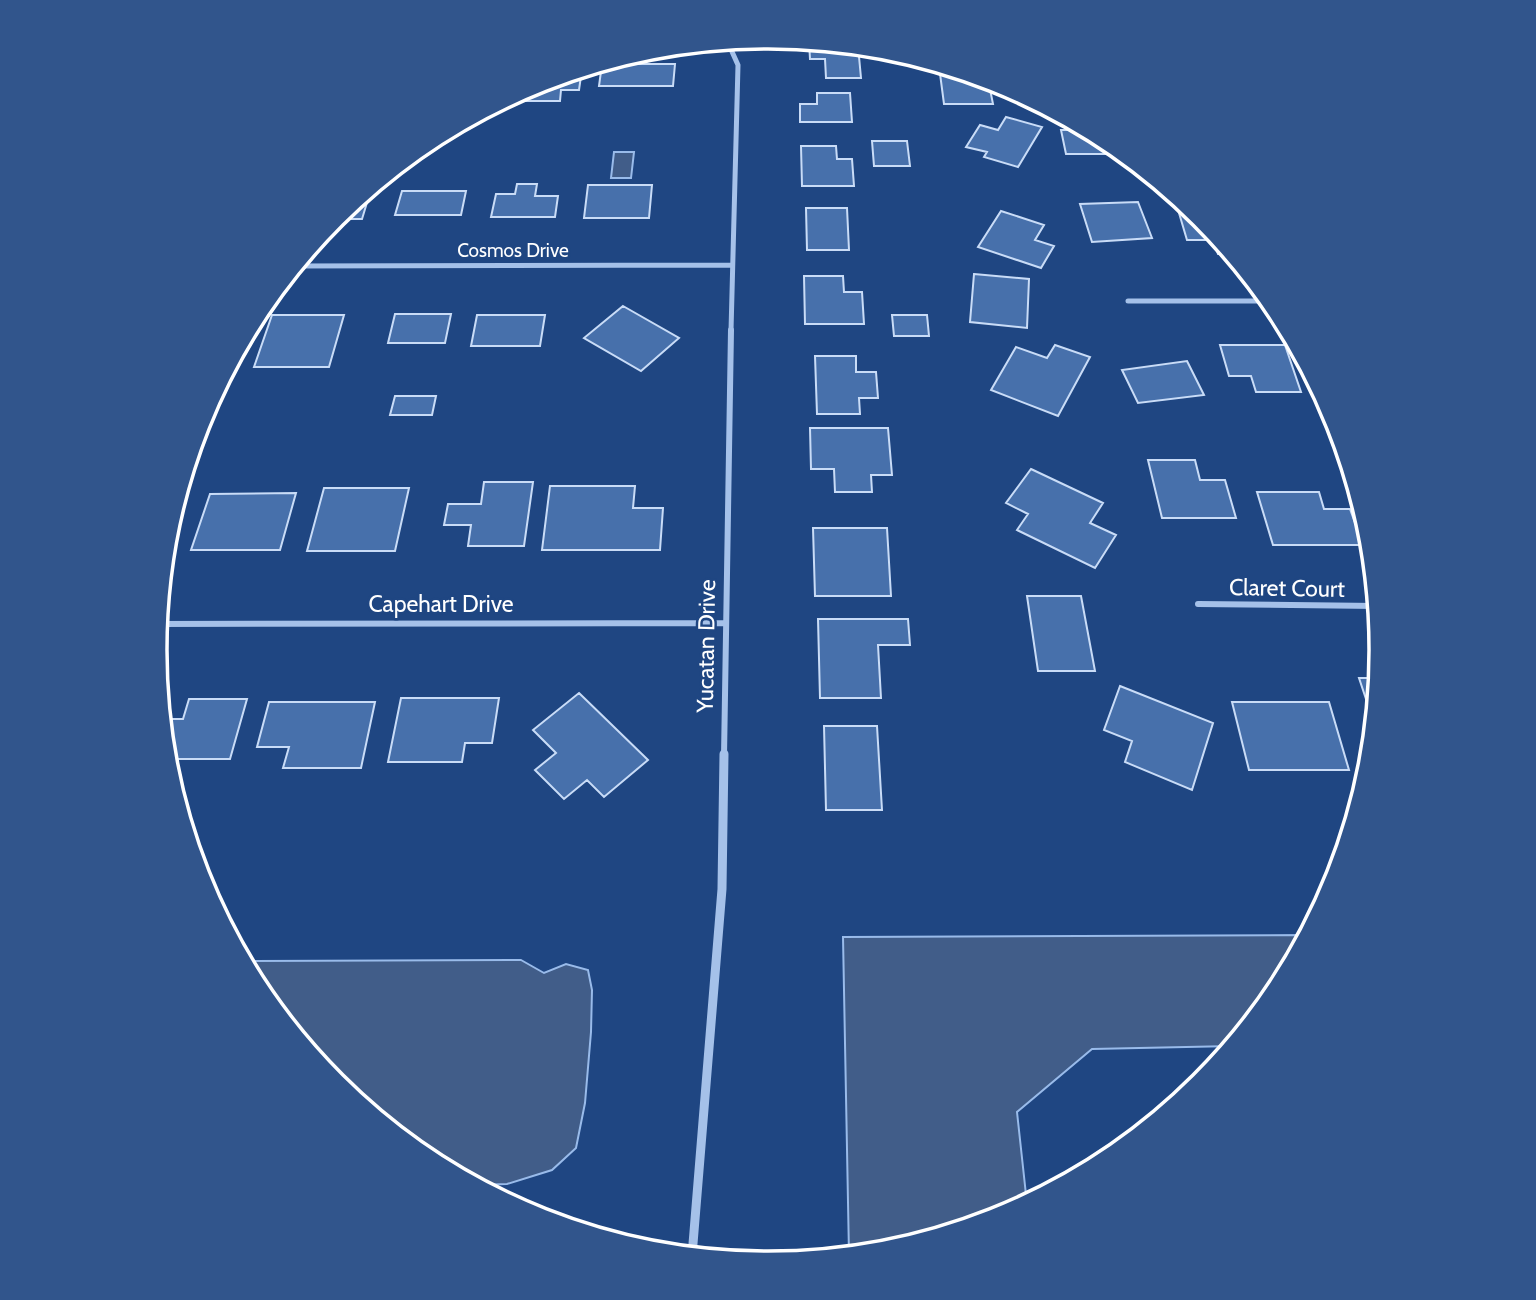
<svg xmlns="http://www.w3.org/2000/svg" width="1536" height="1300" viewBox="0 0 1536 1300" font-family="Cabin,sans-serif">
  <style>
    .water { fill: #415d89; stroke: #99bbea; stroke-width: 2 }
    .building { fill: #4770ab; stroke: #c9dcf7; stroke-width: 2 }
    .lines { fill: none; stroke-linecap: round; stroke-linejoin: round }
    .minor-far2 { stroke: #a5c1e9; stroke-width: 5 }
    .minor-far1 { stroke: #a5c1e9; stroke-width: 6 }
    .minor { stroke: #a5c1e9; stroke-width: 9 }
    .labels { text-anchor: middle; stroke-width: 5; stroke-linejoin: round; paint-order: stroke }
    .far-street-label { font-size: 19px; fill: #fff; stroke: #1f4682 }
    .street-label { font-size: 23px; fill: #fff; stroke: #1f4682 }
    .rim { fill: none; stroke: #fff; stroke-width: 3.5 }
  </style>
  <rect width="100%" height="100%" fill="#1f4682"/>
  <path class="water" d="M614,152H634L631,178H611Z
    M1307,935L1278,991L1233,1046L1092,1049L1017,1112L1027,1204C976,1231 907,1250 849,1255L843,937Z
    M521,960L544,973L566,964L588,970L592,990L591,1032L585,1103L576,1148L552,1170L507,1184L475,1185L427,1160L334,1083L258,990L242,961Z"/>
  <path class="building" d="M809,41L858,46L861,78H826L825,59H810Z
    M602,64H675L673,86H599Z
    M939,66L988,79L993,104H944Z
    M582,69L579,90H561L560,101H523L526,87Z
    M817,93H850L852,122H800V104H817Z
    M1006,117L1042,127L1018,167L984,157L987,152L966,147L980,125L998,130Z
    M1061,130H1090L1109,140L1126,154H1066Z
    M872,141H907L910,166H874Z
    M801,146H836L837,159H852L854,186H802Z
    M517,184H537L535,196H558L555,217H491L496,194H515Z
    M588,185H652L649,218H584Z
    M372,186L362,219H332L335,216Z
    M402,191H466L461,215H395Z
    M1138,202L1152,238L1092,242L1080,204Z
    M806,208H847L849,250H807Z
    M1001,211L1044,225L1035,240L1054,246L1041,268L978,247Z
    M1196,212L1202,217L1233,254H1218L1213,240H1187L1179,213Z
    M974,274L1029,279L1027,328L970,322Z
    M804,276H843L844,292H862L864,324H805Z
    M623,306L679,338L641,371L584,338Z
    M395,314H451L445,343H388Z
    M272,315H344L329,367H254Z
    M477,315H545L540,346H471Z
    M892,315H927L929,336H894Z
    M1055,345L1090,357L1058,416L991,390L1016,347L1047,358Z
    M1220,345H1285L1301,392H1256L1251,376H1229Z
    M815,356H856V372H876L878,398H859L860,414H817Z
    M1187,361L1204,395L1138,403L1122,370Z
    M395,396H436L432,415H390Z
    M810,428H888L892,475H871L872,492H835L834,469H811Z
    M1148,460H1195L1200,480H1225L1236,518H1162Z
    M1031,469L1103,503L1090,523L1116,535L1095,568L1017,530L1028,514L1006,503Z
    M484,482H533L524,546H468L471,525H444L448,504H481Z
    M550,486H635L633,508H663L660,550H542Z
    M324,488H409L395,551H307Z
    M1257,492H1319L1324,509H1350L1363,545H1273Z
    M296,493L280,550H191L210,494Z
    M813,528H887L891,596H815Z
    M1027,596H1081L1095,671H1038Z
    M818,619H908L910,645H878L881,698H820Z
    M1359,678H1379L1374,723Z
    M1120,686L1213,723L1192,790L1125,762L1132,741L1104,730Z
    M579,693L648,760L604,797L587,780L564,799L535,770L556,753L533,730Z
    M401,698H499L492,743H465L462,762H388Z
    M189,699H247L230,759H165L162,719H183Z
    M269,702H375L361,768H283L289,747H257Z
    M1232,702H1329L1349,770H1249Z
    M824,726H877L882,810H826Z"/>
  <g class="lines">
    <path class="minor-far2" d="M724,41L729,45L738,65L731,331
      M294,266L732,265
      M1128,301H1271"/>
    <path class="minor-far1" d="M1198,604L1377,606
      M157,624L725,623
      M724,756L731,330"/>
    <path class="minor" d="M692,1256L722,889L724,754"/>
  </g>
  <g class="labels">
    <g class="far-street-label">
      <text x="513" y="257">Cosmos Drive</text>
    </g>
    <g class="street-label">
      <text transform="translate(1287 588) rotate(1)" y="8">Claret Court</text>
      <text x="441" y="612">Capehart Drive</text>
      <text transform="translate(706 646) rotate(-89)" y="8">Yucatan Drive</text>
    </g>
  </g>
  <path d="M0 0H1536V1300H0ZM167 650a601 601 0 1 1 1202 0a601 601 0 1 1-1202 0Z" fill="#31558c" fill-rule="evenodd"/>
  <path class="rim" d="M167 650a601 601 0 1 1 1202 0a601 601 0 1 1-1202 0Z"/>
</svg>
